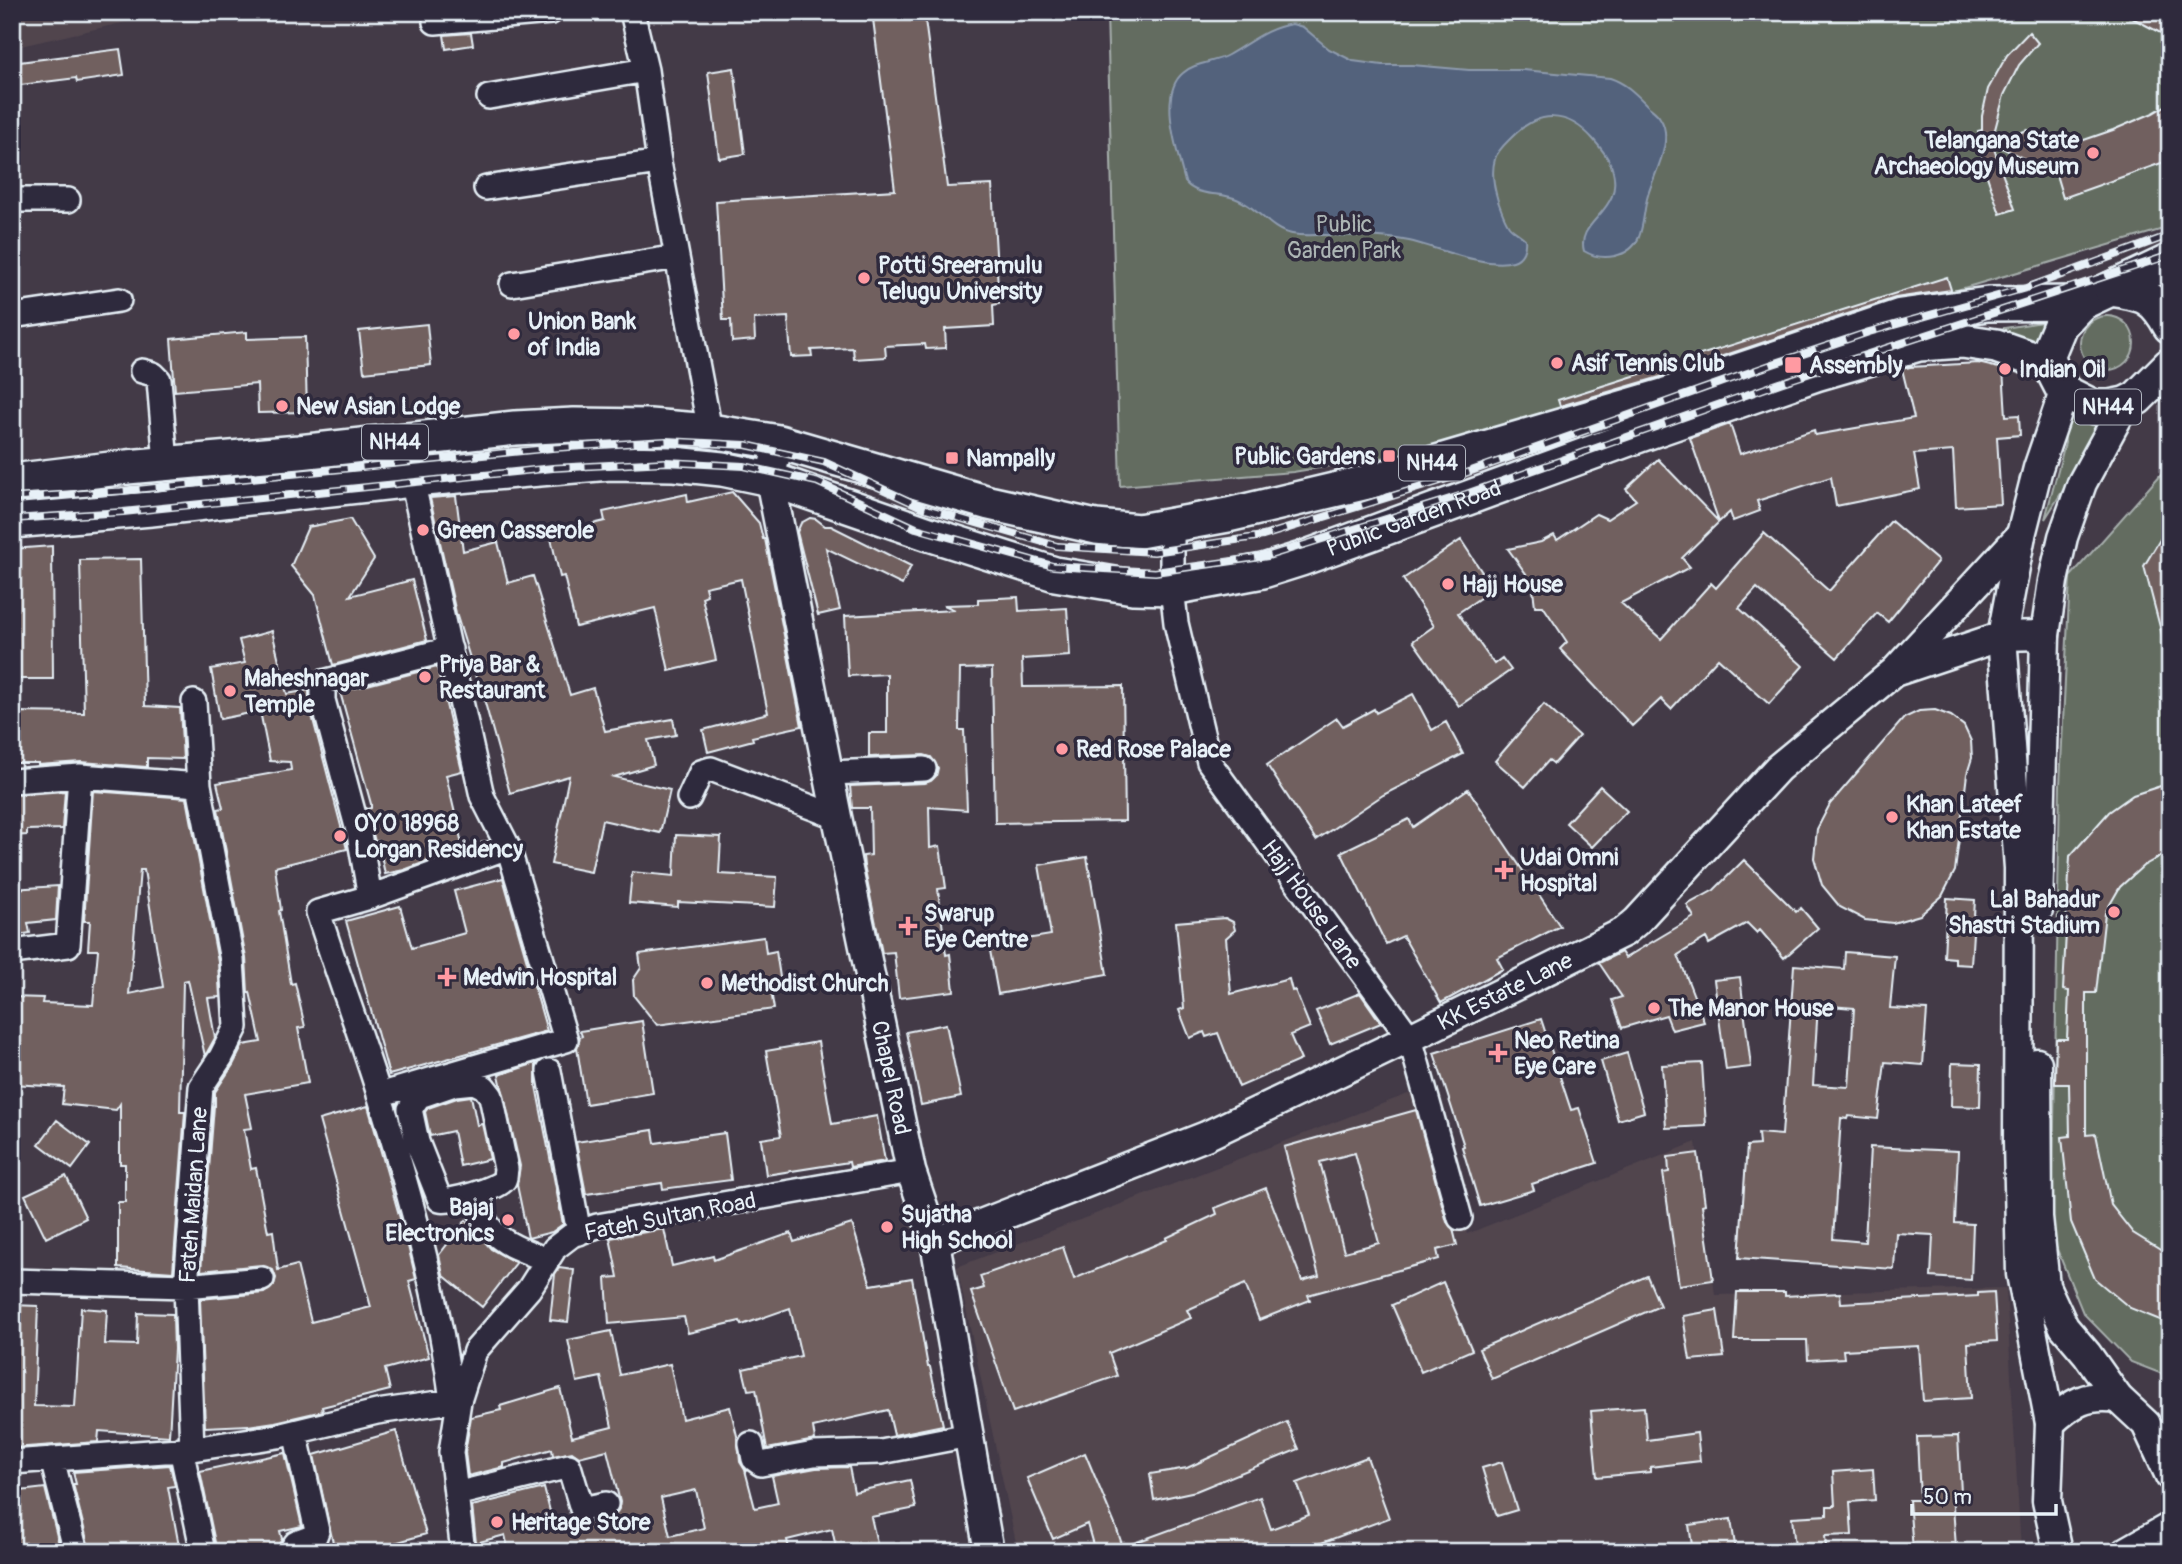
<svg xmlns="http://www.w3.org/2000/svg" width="2182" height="1564" viewBox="0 0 2182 1564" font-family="Pangolin,sans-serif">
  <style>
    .built { fill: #51454e }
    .green { fill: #636c60; stroke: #a6aeac; stroke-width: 2 }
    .water { fill: #52627c; stroke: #8e9bae; stroke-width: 2 }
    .building { fill: #71605e; stroke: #e8f1f8; stroke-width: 2; fill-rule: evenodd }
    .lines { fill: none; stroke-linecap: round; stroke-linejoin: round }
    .minor-casing { stroke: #e8f1f8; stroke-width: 28 }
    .major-casing { stroke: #e8f1f8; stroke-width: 33 }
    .highway-casing { stroke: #e8f1f8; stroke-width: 38 }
    .minor { stroke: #2f2a3d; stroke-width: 23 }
    .major { stroke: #2f2a3d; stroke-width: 28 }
    .highway { stroke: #2f2a3d; stroke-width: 33 }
    .rail-casing { stroke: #e8f1f8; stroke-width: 8 }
    .rail { stroke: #2f2a3d; stroke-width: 5; stroke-dasharray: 16; stroke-linecap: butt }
    .poi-dot { fill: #ff9aa2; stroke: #2f2a3d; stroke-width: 2.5 }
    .labels { text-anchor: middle; stroke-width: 7; stroke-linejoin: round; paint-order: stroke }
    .shield { fill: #2f2a3d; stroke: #b0b5c0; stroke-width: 2 }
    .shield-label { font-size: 21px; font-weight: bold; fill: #e8f1f8 }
    .poi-label { font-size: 23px; font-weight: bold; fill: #e8f1f8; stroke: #2f2a3d; text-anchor: start }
    .park-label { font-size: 23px; fill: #acb5b4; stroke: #2f2a3d }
    .street-label { font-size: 23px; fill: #e8f1f8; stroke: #2f2a3d }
  </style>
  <rect width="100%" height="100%" fill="#433a47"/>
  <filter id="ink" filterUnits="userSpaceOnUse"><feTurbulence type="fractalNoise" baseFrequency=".0143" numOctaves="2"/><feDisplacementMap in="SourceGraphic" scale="14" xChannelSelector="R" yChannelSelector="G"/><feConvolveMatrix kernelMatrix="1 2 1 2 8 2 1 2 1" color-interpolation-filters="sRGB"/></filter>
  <g filter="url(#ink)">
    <path class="built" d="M12,12H170L12,48Z
      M1421,1089L1467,1234L1696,1142L1715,1295L2006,1288L2021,1552H1018L957,1267Z"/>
    <path class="green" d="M1107,12H2170V227L1930,298L1455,446L1293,472L1120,486Z
      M2080 343a27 27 0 1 1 54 0a27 27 0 1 1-54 0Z
      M2048,321L2033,353L1986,331Z
      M2066,411L2104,425L2045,519L2065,443L2064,415Z
      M2170,464V1377L2131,1362L2083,1313L2052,1237L2060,785L2070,577Z"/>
    <path class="water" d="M1292,24L1303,27L1329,49L1353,61L1382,65H1412L1469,70H1523L1610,78C1625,83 1634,92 1645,103C1649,108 1657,112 1660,118C1675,140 1654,173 1648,195C1644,208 1644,224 1639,237C1630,258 1602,262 1584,251C1575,219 1628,212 1611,165C1607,155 1600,147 1593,139C1567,110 1538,110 1511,138C1505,144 1497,151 1495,159C1491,172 1494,188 1498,201C1501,209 1504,219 1509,226C1513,231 1520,234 1525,239C1526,248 1523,258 1513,261C1487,269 1436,247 1409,241C1382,235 1352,236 1324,235C1314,235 1302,236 1292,234C1270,230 1259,209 1239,200C1221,191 1198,198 1185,182C1178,154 1157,94 1183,73C1195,62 1214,63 1228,55C1250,43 1266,28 1292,24Z"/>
    <path class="building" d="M924,12L947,187L992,185L999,304L993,305L994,326L945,329L946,348L926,349L925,344L885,346L886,357L854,359L853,348L811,350L812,356L791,357L788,317L754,319L755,340L732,342L731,320H723L716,201L895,190L873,19Z
      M2121,12H2156L2164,15L2170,19V38Z
      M2029,32L2038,43L2019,65L2004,95L1993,137L2002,139L2027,130L2030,145L2055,150L2113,130L2153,113L2170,103V160L2063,198L2054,168L2039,166L1992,143L2015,209L2000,214L1987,176L1984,160L1981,159V146L1978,131L1982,130V116L1988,89L2007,55Z
      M471,33L473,45L446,49L444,35Z
      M120,49L124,75L77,82L76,78L12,86V63Z
      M734,68L745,154L719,158L708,72Z
      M1947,277L1951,290L1895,298L1660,377L1560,406L1558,400Z
      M427,324L431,365L364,372L359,331Z
      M247,332V339L305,337L307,412L258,413L257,384L175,391L171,339Z
      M1978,363L2003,369L2006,416L2019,415L2020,435L1997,437L2001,504L1956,507L1953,451L1914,454L1920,489L1836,506L1831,477L1757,501L1760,511L1733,521L1730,512L1719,522L1690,438L1730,424L1740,454L1814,430L1815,435L1914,418L1902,369L1910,367Z
      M1658,459L1719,522L1682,558L1690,567L1621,603L1661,639L1711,583L1716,588L1764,533L1829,591L1891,521L1938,561L1888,622L1877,613L1837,658L1757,588L1739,608L1803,666L1769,704L1718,658L1671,709L1661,699L1632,726L1560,649L1567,642L1543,606H1535L1532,582L1508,549L1541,542L1554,535L1557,540L1596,514L1607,519L1636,500L1626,489Z
      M732,492L759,523L763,539H765L802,726L752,737L753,740L708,752L703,730L768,713L741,579L705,587L707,595L702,597L716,660L669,671L655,608L576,627L564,576L560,577L550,534L605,521L603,512L687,494L688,502Z
      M456,496L463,551L498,542L508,583L533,576L570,695L593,688L605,731L673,719L676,735L648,740L654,765L614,777L670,790L660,833L602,820L591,872L551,864L569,776L510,793L479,681H477L456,613L430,498Z
      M810,518L816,519L825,526H831L911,566L902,585L826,548L840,610L818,615L797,532L801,523Z
      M350,519L374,559L350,596L412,580L427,640L333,665L315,595L291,566L308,527Z
      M2170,523V645L2165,646L2144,566Z
      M1461,540L1493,589L1458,613L1494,664L1502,658L1511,670L1459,706L1413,641L1434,626L1403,579Z
      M52,546L53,679H12V549Z
      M141,559L145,706L180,708L183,759L147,758V767L81,762L38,765V763H15V712L84,713L80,560Z
      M1018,597L1019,611L1067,608L1070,656L1022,659L1023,687L1123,686L1125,821L995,823L992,668L960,669L959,730H964L967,810L929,807L930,848L940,846L946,888L938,889L946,955L950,954L954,991L899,998L894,952L882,953L864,866L863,856L871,855L870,808H852L850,786L925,783L931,781L936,776L938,768L931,757L924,755L869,757V733H887V674L848,676L845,616L955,610L944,605L978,604V599Z
      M272,631L287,694L309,690V704L347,849L275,867L281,910L279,911L291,984L295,983L305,1027L298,1028L308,1083L245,1094L252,1128L244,1129L251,1169L256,1168L268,1232L273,1231L278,1270L297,1265L311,1322L371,1307L319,1120L368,1106L409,1250L416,1279L409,1281L429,1357L385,1369L390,1390L322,1407L323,1411L275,1422L248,1426V1425L205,1427L200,1299L264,1293L274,1285L276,1278L273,1270L261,1265L201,1271L214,1106H215V1092L233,1065L243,1045L261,1042L250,992L248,993L246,958L218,809L223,808L217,783L291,770L290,762L270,761L260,711L220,719L211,669L245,663L239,640Z
      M437,667L462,771L446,775L463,848L404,870L385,874L378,841L375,842L367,809L371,808V804L340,692Z
      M1413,694L1432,730L1446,722L1463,754L1383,795L1316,840L1267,765L1337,718L1343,726L1374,709L1376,713Z
      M1544,704L1579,736L1554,764L1549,760L1525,787L1495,761Z
      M1935,710L1951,716L1964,726L1971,741L1972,758L1967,774L1955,871L1942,896L1920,915L1893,923L1865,920L1840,907L1822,885L1814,858L1817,829L1830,804L1904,718L1919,711Z
      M2170,783V851L2143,866L2120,887L2105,913L2096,993H2086V1135L2096,1134L2111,1205L2133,1233L2170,1256V1324L2130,1308L2095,1279L2071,1222L2062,1137L2070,1136L2069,1084H2055L2056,1039H2067L2069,991L2063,990L2070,856L2109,812L2133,795Z
      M1600,786L1627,811L1592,847L1566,823Z
      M1468,789L1560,926L1497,958L1503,969L1441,1003L1403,936L1386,944L1341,852L1409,819L1413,827Z
      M65,791L62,829L27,830V835L12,836V795Z
      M93,791L187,798L218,962L220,997L208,998L215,1038L205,1056L188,980L183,981L180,1112H185L173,1272L118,1268V1202H125V1164H120V1104L116,1110L62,1104L64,1087L12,1084L14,1033H12V997L43,998L42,1003L93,1005L98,950H88L90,921H84ZM140,870H144L163,987L129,994Z
      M676,835L721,837L719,874L777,877L775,907L678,902V907L629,903L632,872L674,876Z
      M1087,857L1107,974L998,994L989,945L1051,935L1039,865Z
      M1744,860L1796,912L1801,908L1818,928L1784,958L1760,930L1757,933L1747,923L1709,944L1706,938L1678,955L1704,1022L1672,1030L1666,1015L1622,1028L1612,1000L1622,997L1599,963L1621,952L1625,958L1694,917L1687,905L1714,890Z
      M503,878L547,1031L389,1075L346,921L400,906L412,948L465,933L454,891Z
      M58,886L56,920L28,923L30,933L12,936V889Z
      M1947,898L1975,900L1971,965L1955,964V958L1944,957Z
      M1225,918L1233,922L1235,930L1226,938L1231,994L1289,979L1292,991L1295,990L1310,1027L1290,1035L1301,1060L1239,1087L1218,1033L1206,1037L1204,1032L1190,1038L1179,1010L1184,1008L1176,922Z
      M764,937L766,953L776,951L782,990L771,991L774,1009L657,1025L634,996L633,980L641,968L639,954Z
      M1845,952L1895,956L1890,1008L1927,1010L1923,1065L1885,1062L1878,1119L1848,1116L1847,1119L1841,1118L1833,1239L1865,1242L1870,1147L1958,1151L1955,1223L1973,1224L1971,1280L1931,1277L1933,1235L1896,1233L1894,1269L1739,1258L1747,1146L1759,1145L1758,1133L1782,1135L1794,965L1844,969ZM1818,1005L1854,1008L1849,1087L1813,1085Z
      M1740,977L1751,1067L1726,1070L1714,980Z
      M1360,993L1381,1023L1330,1044L1316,1011Z
      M1541,1019L1571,1110L1579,1108L1597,1163L1532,1184L1534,1190L1480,1206L1462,1147L1464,1146L1434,1053Z
      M642,1021L653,1093L586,1104L577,1048L580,1037L582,1036L580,1031Z
      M946,1024L961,1097L921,1105L906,1032Z
      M818,1042L832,1124L877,1116L885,1161L850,1167L849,1162L766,1175L761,1139L781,1136L766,1051Z
      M1627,1053L1644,1112L1618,1120L1601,1061Z
      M536,1063V1086L563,1224L552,1232L528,1238L517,1185L520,1166L499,1075Z
      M1702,1063L1706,1126L1666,1128L1662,1065Z
      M1952,1063L1981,1064L1980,1107L1951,1106Z
      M471,1096L477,1125L482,1124L490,1159L460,1166L453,1131L430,1136L425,1112L428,1108L457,1098Z
      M1416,1110L1447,1222L1453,1229L1457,1245L1437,1250L1439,1259L1308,1295L1310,1300L1259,1320L1245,1284L1187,1310L1191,1318L1109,1353L1117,1376L1013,1412L971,1292L984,1288L980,1276L1063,1247L1074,1279L1167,1240L1166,1238L1217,1214L1215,1208L1266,1188L1302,1281L1319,1276L1284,1147ZM1355,1153L1379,1243L1344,1252L1320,1162Z
      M57,1120L90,1145L72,1169L39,1144Z
      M653,1130L655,1143L725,1133L731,1180L663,1189L662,1183L586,1194L576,1142Z
      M1698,1153L1705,1204L1702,1205L1713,1280L1679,1285L1663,1173L1669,1172L1668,1157Z
      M66,1176L86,1218L46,1238L25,1195Z
      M466,1220L491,1249L516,1263L482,1307L443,1275L439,1255Z
      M852,1224L871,1285L912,1278L928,1367H930L943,1425L894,1435L888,1410L813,1427L815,1440L767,1449L756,1389L748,1390L743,1369L801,1356L790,1308L742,1325L740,1321L688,1333L684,1317L609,1324L606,1278L618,1277L610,1238L664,1229L672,1266L713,1256L714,1260L791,1233L794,1242Z
      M559,1268L574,1270L568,1322L550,1320L555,1274Z
      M1647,1276L1660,1306L1492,1379L1479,1349Z
      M1443,1282L1472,1350L1421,1372L1392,1305Z
      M1737,1292H1785V1296L1840,1293L1841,1303L1978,1296V1293L1994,1292L1997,1341L1968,1343L1971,1398L1923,1401L1919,1346L1843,1350L1844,1358L1808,1360L1807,1340H1734Z
      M12,1305L38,1306L34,1406L75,1407L81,1308L107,1310L105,1344L137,1345L138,1313L173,1314L174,1349L169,1436L99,1431L98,1442L12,1448Z
      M1717,1310L1724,1357L1690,1360L1683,1316Z
      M611,1331L620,1375L670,1364L682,1419L730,1407L738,1440L740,1462L745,1470L755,1508L778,1503L772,1476L816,1468L849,1467L854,1492L910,1480L916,1508L871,1517L879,1552H837L832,1529L787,1540L790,1552H509L505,1535L476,1543L472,1506L544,1488L554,1527L576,1521L585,1523L609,1518L615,1515L619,1509L620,1502L607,1450L579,1457L572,1452L553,1456L552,1449L504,1463V1467L468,1476L465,1452L471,1417L501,1410L500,1406L560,1388L572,1437L612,1427L601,1377L577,1382L568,1340ZM696,1490L704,1528L670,1536L661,1498Z
      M1644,1407L1647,1440L1697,1433L1700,1461L1650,1467V1472L1597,1477L1591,1411Z
      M1287,1422L1299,1449L1196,1491L1154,1500L1150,1474L1187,1468Z
      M396,1431L426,1534L363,1552H335L314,1455Z
      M1958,1436L1961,1493L1952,1494L1956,1547L1913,1550L1909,1500H1920L1917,1437Z
      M285,1453L302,1526L280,1531L282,1539L277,1548L259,1552H217L200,1471Z
      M1085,1453L1116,1527L1123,1547L1260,1497L1271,1529L1309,1515L1297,1483L1367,1457L1389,1518L1313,1546L1315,1552H1095L1087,1524L1053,1539L1027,1478Z
      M1502,1462L1517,1510L1497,1516L1482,1468Z
      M170,1465L175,1486L168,1487L179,1546L150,1552H90L73,1484H76L73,1472Z
      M1873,1469L1875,1500L1850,1502L1852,1535L1825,1536L1826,1546L1795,1548L1792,1517L1827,1515V1506H1835L1833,1472Z
      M45,1488L61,1552H12V1492Z
      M1731,1519L1736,1552H1693L1689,1525Z"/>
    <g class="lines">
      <g class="minor-casing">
        <path id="minor" d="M632,12L646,70L659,162L710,431
          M435,22L551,12
          M489,97L646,70
          M486,188L659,162
          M12,200H68
          M512,284L677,257
          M12,316L119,300
          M142,371L153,374L159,380L166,463
          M1172,525V588L1176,623L1209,762L1410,1038L1460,1218
          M830,773L924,769
          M12,781L80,776L199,785
          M689,798L701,772L711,769L837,817
          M370,897L359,834L323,700V682L450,649
          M12,952L68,945L80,776
          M549,1071L579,1233
          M474,1082L484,1087L491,1096L506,1169C505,1173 506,1177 504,1180C497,1189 450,1203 440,1200L417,1142L410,1109L419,1096L454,1084Z
          M379,1095L566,1040L508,847L482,796L412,480
          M472,1195C491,1241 504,1243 547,1260
          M12,1281L186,1286L262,1279
          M751,1444L754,1459L761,1464L814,1454L881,1452L969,1435
          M181,1449L203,1552
          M192,1449L186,1286L201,1087L221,1057L236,1027L232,960L199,785L194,702
          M52,1459L76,1552
          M12,1462L192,1449L278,1436L377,1412L452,1401C439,1298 410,1194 379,1094C360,1033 337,973 318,912L370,897L508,847
          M456,1494L569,1466L582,1509L606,1504
          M290,1552L296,1543L315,1536L317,1531L295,1432
          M463,1552L451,1452L459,1401L475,1351L529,1289L555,1248L572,1235L597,1226L911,1171"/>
      </g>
      <g class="major-casing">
        <g id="major">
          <path id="s1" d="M779,442L770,479L837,817L911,1171L935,1242L989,1552"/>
          <path d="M1897,669L2021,535"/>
          <path d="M2038,910L2045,635L2053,581L2063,537L2082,483L2125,404"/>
          <path d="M2037,1063L2038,1217L2045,1286L2064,1327L2087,1354L2118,1398L2146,1424L2170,1476"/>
          <path id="s2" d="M935,1242L1206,1136L1410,1038L1624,932L1637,921L1778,768L1894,672L2002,636L2045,635"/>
          <path d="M2050,1423C2073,1402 2086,1394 2118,1398"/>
          <path d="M2058,1551L2047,1501L2050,1423L2021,1274L2018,1141L2019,868L2002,636L2021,535L2038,468L2064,392"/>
          <path d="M2126,1552L2170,1527"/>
        </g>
      </g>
      <g class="highway-casing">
        <g id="highway">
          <path d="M2170,261L2081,303L2060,325L2048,354L2050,365L2064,392L2094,407H2110L2125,404L2137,398L2170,365"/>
          <path d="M2111,289C2143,294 2154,296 2170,326"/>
          <path d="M12,481L127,467L299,452L515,428L574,425L649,426L710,431L779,442L989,503L1096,527L1139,531L1228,515L1372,481L1666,395L1901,316L1988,304L2081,303"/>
          <path id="s3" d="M12,521L151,509L412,480L610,463L674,464L722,469L770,479L929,534L1055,574L1133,587L1172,588L1263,571L1301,559L1640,435L1816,374L1919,344L1962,341L1996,346L2050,365"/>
        </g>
      </g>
      <use href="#minor" class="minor"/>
      <use href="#major" class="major"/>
      <use href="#highway" class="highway"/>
      <g class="rail-casing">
        <path id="rail" d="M12,498L121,491L552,448L666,441L746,445L824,462L924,508L1057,546L1154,552L1263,536L1460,475L1773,364L1869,332L2026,288L2170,235
          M12,519L123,512L553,468L666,462L744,466L817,482L916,528L1053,566L1155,572L1268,556L1466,494L1780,383L2170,255"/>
      </g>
      <use href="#rail" class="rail"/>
    </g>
  </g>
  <g class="poi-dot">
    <circle cx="2093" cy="153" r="7"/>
    <circle cx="864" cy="278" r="7"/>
    <circle cx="514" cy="334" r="7"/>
    <circle cx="1557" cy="363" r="7"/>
    <rect x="1784" y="356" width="18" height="18" rx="3.5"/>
    <circle cx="2005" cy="369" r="7"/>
    <circle cx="282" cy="406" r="7"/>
    <rect x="1382" y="449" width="14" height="14" rx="3.5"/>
    <rect x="945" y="451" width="14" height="14" rx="3.5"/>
    <circle cx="423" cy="530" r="7"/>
    <circle cx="1448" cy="584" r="7"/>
    <circle cx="425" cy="677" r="7"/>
    <circle cx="230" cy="691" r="7"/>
    <circle cx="1062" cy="749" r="7"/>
    <circle cx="1892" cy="817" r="7"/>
    <circle cx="340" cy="836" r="7"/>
    <path d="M1500.5 859.5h7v7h7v7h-7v7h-7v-7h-7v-7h7z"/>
    <circle cx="2114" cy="912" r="7"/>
    <path d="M904.5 915.5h7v7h7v7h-7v7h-7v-7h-7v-7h7z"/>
    <path d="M443.5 966.5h7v7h7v7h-7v7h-7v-7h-7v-7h7z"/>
    <circle cx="707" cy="983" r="7"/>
    <circle cx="1654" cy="1008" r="7"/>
    <path d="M1494.5 1042.5h7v7h7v7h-7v7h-7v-7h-7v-7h7z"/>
    <circle cx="508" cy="1220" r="7"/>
    <circle cx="887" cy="1227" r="7"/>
    <circle cx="497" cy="1522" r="7"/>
  </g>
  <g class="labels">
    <g class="shield">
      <rect x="2075" y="389.5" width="66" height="35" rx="5"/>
      <rect x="362" y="424.5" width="66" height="35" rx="5"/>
      <rect x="1399" y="445.5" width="66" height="35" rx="5"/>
    </g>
    <g class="shield-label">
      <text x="2108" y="414">NH44</text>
      <text x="395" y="449">NH44</text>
      <text x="1432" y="470">NH44</text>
    </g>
    <g class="poi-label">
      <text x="2079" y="148" text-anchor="end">Telangana State<tspan x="2079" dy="26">Archaeology Museum</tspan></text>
      <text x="878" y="273">Potti Sreeramulu<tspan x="878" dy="26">Telugu University</tspan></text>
      <text x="528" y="329">Union Bank<tspan x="528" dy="26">of India</tspan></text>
      <text x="1571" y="371">Asif Tennis Club</text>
      <text x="1809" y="373">Assembly</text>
      <text x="2019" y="377">Indian Oil</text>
      <text x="296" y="414">New Asian Lodge</text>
      <text x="1375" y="464" text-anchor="end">Public Gardens</text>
      <text x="966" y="466">Nampally</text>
      <text x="437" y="538">Green Casserole</text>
      <text x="1462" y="592">Hajj House</text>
      <text x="439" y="672">Priya Bar &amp;<tspan x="439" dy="26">Restaurant</tspan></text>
      <text x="244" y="686">Maheshnagar<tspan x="244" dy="26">Temple</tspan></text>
      <text x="1076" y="757">Red Rose Palace</text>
      <text x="1906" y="812">Khan Lateef<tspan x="1906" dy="26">Khan Estate</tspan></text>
      <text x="354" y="831">OYO 18968<tspan x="354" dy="26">Lorgan Residency</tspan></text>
      <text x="1520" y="865">Udai Omni<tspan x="1520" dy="26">Hospital</tspan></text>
      <text x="2100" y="907" text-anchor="end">Lal Bahadur<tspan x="2100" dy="26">Shastri Stadium</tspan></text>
      <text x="924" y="921">Swarup<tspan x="924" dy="26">Eye Centre</tspan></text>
      <text x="463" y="985">Medwin Hospital</text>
      <text x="721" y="991">Methodist Church</text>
      <text x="1668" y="1016">The Manor House</text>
      <text x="1514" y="1048">Neo Retina<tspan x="1514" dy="26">Eye Care</tspan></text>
      <text x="494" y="1215" text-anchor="end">Bajaj<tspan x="494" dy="26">Electronics</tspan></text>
      <text x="901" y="1222">Sujatha<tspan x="901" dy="26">High School</tspan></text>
      <text x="511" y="1530">Heritage Store</text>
    </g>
    <g class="park-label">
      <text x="1344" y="232">Public<tspan x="1344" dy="26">Garden Park</tspan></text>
    </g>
    <g class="street-label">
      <text dy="8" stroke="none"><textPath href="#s3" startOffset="1433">Public Garden Road</textPath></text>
      <text transform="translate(1312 904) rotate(54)" y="8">Hajj House Lane</text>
      <text dy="8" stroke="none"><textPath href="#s2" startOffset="623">KK Estate Lane</textPath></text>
      <text dy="8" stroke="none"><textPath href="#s1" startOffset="649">Chapel Road</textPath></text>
      <text transform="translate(193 1195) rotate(-86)" y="8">Fateh Maidan Lane</text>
      <text transform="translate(670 1216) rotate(-11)" y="8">Fateh Sultan Road</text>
    </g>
  </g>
  <rect width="2182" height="1564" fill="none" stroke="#2f2a3d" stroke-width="42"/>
  <rect x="21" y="21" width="2140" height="1522" fill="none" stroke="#e8f1f8" stroke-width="2.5" filter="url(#ink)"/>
  <path d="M1912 1504v10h144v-10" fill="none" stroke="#e8f1f8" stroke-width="3.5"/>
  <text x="1923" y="1504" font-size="21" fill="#e8f1f8" stroke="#2f2a3d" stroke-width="5" paint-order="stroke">50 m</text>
</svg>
